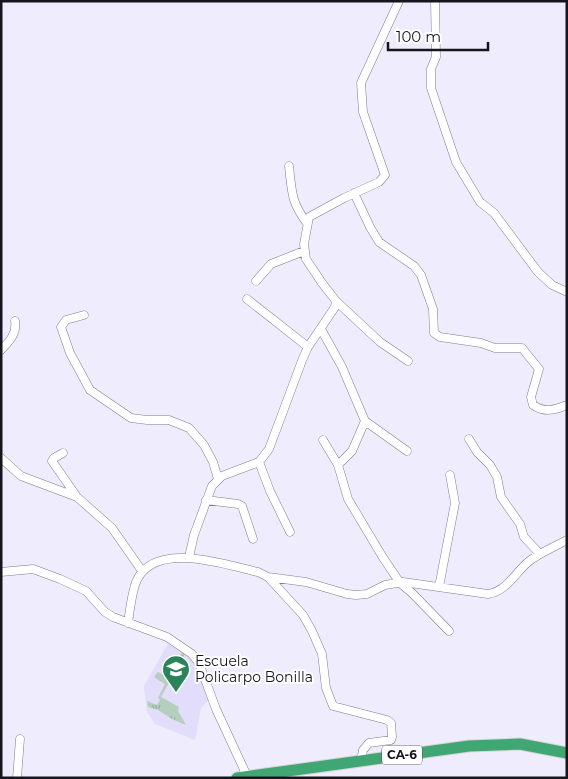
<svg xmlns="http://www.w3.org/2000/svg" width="568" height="779" viewBox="0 0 568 779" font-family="Montserrat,sans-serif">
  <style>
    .built { fill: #e1ddfa }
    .grass { fill: url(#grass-tufts) }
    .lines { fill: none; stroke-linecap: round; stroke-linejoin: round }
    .minor-casing { stroke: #7e7c8f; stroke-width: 9 }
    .highway-casing { stroke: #d5d5d6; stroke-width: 13 }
    .minor { stroke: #fff; stroke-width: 8 }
    .highway { stroke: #40a673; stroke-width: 11 }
    .labels { text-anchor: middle; stroke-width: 4; stroke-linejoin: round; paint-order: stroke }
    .shield { fill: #fff; stroke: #5c5b61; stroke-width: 1 }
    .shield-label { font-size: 12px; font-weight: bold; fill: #16151d }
    .poi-label { font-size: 14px; fill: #16151d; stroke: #fff; text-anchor: start }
  </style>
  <defs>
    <pattern id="grass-tufts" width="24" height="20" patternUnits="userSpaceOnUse" patternTransform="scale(1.25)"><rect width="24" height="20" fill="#b4cfbe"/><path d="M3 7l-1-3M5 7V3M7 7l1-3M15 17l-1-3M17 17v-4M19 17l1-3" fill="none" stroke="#9ab1a3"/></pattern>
  </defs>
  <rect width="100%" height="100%" fill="#eeecfd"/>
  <path class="built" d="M168,644L193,658L209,699L201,708L195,740L155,724L147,712L144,686Z"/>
  <path class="grass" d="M181,653L185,654L161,697L179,707L178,711L186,725L172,719L158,710L148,707L147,701L157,705L160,700L158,698L165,684L154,677L158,672L169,678Z"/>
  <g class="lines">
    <g class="minor-casing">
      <path id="minor" d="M435,1L436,57L431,69V88L456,162L480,202L494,213L538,272L552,285L567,292
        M289,166C292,192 291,202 307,223
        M354,193L370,227L379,242L414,266L421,275L433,309L434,333L440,337L481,343L495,348H522L539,369L531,397L533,405C544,413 555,410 567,405
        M256,281L271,264L304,251
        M247,299L308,347
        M336,301L380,342L408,361
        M84,315L66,320L61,327L70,353L90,390L131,418L147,420H169L189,428L204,445L213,462L218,479
        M321,329L342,367L365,421L352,451L338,465
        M1,350C10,341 17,333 15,321
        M365,421L407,451
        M469,439L477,452L490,465L497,477L501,497L520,524L524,537L540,554
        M323,440L338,465L348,499L382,556L400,583L412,593L449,631
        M63,453L54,458L52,461L77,497
        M1,458L21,476L77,497L112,528L142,571
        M259,462L270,491L290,532
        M206,500L238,504L242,506L253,539
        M189,557L194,535L212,486L222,476L259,462L269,449L303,358L308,347L335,307L336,301L322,283L306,259L304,244L309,217L344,198L379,182L385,175L363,112L361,83L399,1
        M1,572L33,569L60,579L86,591L105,612L113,617L167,637L192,654L199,663L216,709L247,776
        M268,577L303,615L312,631L322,654L326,688L333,706L387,720L391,723L392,737L391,740L369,743L363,750L361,760
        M439,587L455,503L450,475
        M128,623C130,610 132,588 138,578C158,541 227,565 258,572L268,577L306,582L347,594L356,595L367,594L385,585L403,582L488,594C507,591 515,573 528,562C539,553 554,547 567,540
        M17,778L20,739"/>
    </g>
    <g class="highway-casing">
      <path id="highway" d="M237,778L469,746L520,744L567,753"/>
    </g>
    <use href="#minor" class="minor"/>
    <use href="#highway" class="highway"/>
  </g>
  <defs>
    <g id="school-pin" transform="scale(1.4375)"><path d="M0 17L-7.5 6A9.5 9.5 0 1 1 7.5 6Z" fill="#2b8459" stroke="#fff"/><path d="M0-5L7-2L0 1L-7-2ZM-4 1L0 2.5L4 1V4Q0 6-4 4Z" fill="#fff"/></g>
  </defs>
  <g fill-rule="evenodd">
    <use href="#school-pin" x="176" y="669"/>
  </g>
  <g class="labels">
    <rect class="shield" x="382" y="745.5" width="40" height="19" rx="4"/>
    <g class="shield-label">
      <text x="402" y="759">CA-6</text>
    </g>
    <g class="poi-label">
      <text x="195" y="666">Escuela<tspan x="195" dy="16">Policarpo Bonilla</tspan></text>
    </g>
  </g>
  <rect width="568" height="779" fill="none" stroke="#16151d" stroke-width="5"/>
  <path d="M388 42v8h100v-8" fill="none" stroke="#16151d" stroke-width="2.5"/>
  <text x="396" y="42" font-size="15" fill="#16151d" stroke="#ffffff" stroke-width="4" paint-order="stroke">100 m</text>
</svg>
